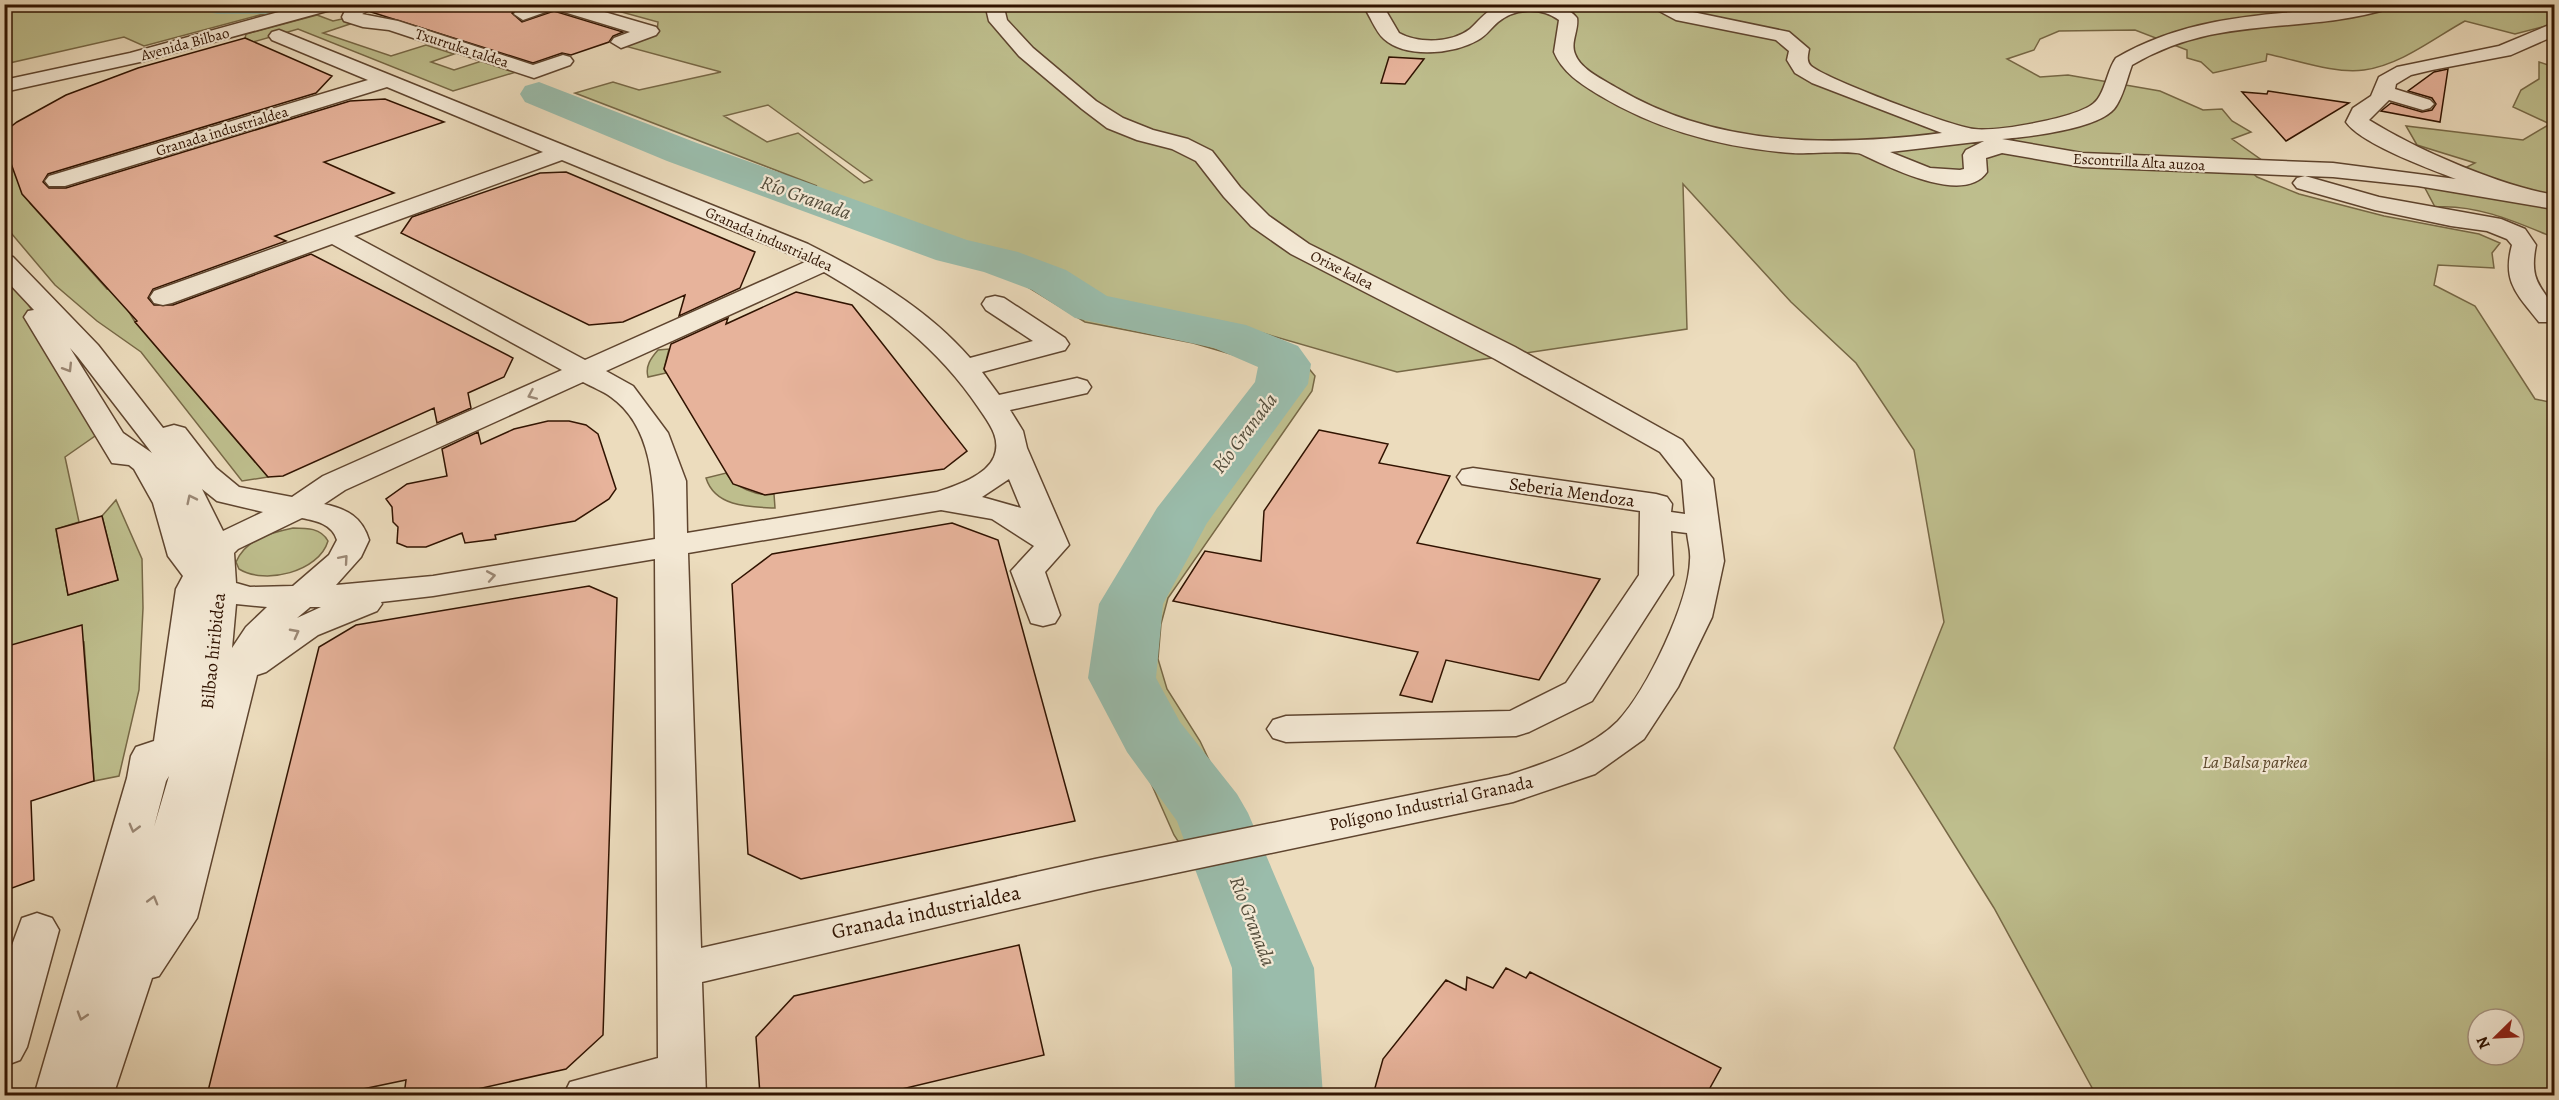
<svg xmlns="http://www.w3.org/2000/svg" width="2559" height="1100" viewBox="0 0 2559 1100" font-family="Alegreya,serif">
  <style>
    .green { fill: #bebe8d; stroke: #776846; stroke-width: 1.5; fill-rule: evenodd }
    .lines { fill: none; stroke-linecap: round; stroke-linejoin: round }
    .river { fill: #9abcab; fill-rule: evenodd }
    .building { fill: #e7b39b; stroke: #301300; stroke-width: 1.5 }
    .minor-casing { stroke: #5f452f; stroke-width: 3 }
    .minor { fill: #f3e8d4; fill-rule: evenodd }
    .oneway { stroke: #9b8875 }
    .labels { text-anchor: middle; stroke-width: 4.5; stroke-linejoin: round; paint-order: stroke }
    .far-street-label { font-size: 15px; fill: #301300; stroke: #f3e8d4 }
    .street-label { font-size: 18px; fill: #301300; stroke: #f3e8d4 }
    .park-label { font-size: 18px; font-style: italic; fill: #5b462a; stroke: #f3e8d4 }
    .water-label { font-size: 20px; font-style: italic; fill: #554e3c; stroke: #f3e8d4 }
    .near-street-label { font-size: 21px; fill: #301300; stroke: #f3e8d4 }
  </style>
  <rect width="100%" height="100%" fill="#ecdcbd"/>
  <filter id="stains"><feTurbulence type="fractalNoise" baseFrequency=".00333" numOctaves="4"/><feColorMatrix values="0 0 0 0 .2 0 0 0 0 .09 0 0 0 0 .02 0 0 0 .5 -.17"/></filter>
  <radialGradient id="worn" r=".72"><stop offset=".6" stop-color="#630" stop-opacity="0"/><stop offset="1" stop-color="#630" stop-opacity=".3"/></radialGradient>
  <path class="green" d="M920,4L940,7L970,4L2554,5V24L2515,34L2465,21C2434,38 2401,65 2364,70C2334,74 2297,60 2267,54L2266,61L2213,73L2201,62L2187,58V50L2135,30L2059,31L2040,39L2034,50L2007,59L2040,77L2068,75L2160,91L2203,110L2222,109L2232,121L2251,132L2232,139L2263,161L2239,160L2257,177L2299,194L2384,216L2479,234L2500,243L2492,253L2494,268L2438,265L2434,285L2475,306L2535,399L2554,403V1095H2096L1994,908L1894,748L1944,622L1914,450L1856,363L1791,302L1683,184L1687,329L1397,372L1252,330L1302,360L1315,376L1312,391L1168,598L1161,624L1158,659L1167,689L1200,741L1289,928L1313,1086L1311,1095H1245L1254,1079L1245,945L1174,835L1135,747L1099,691L1102,610L1137,549L1262,392L1267,375L1258,365L1241,357L1193,343L1085,322L1018,281L801,204L539,94L817,186L575,93L613,82L639,90L721,72L621,45L657,32L658,22L596,5ZM768,105L872,180L864,183L798,133L767,142L724,116ZM2478,1019H2514V1055H2478Z
    M201,5L253,8L290,7L144,46L124,37L5,64V5Z
    M317,15L333,21L351,17L362,20L323,33L391,56L426,45L454,54L431,62L454,70L491,58L526,69L453,91L298,29L253,42L245,38L246,34Z
    M2539,62L2554,67V241L2550,236C2514,221 2475,204 2435,207L2425,188L2475,163L2417,145L2406,126L2523,140L2550,124L2513,107L2521,90L2539,79Z
    M4,144L30,203L107,289L116,290L135,322L268,477L242,481L141,352L97,321L55,285L6,227Z
    M4,265L105,429L65,457L79,522L56,529L68,595L118,580L102,516L116,500L142,559L143,608L139,690L119,776L94,781L84,642L29,657L5,647Z
    M669,349L664,369L666,373L648,377C645,366 651,358 658,350Z
    M726,473C735,487 756,497 774,494L775,508C749,507 715,507 706,478Z
    M293,528C307,528 321,528 328,541C319,572 265,585 239,569L236,562C246,539 270,533 293,528Z"/>
  <g class="lines">
    <path class="river" d="M200,4H313L308,11L296,14H217L205,11Z
      M539,82L697,143L967,240L1018,252L1066,270L1107,296L1246,325L1298,346L1311,364L1308,384L1207,523L1163,604L1156,678L1180,722L1237,794L1248,813L1314,968L1323,1096H1235L1232,968L1177,821L1127,752L1088,678L1099,604L1157,508L1255,382L1258,367L1214,348L1075,318L1032,290L984,272L936,260L667,161L525,102L520,94L525,86Z"/>
  </g>
  <path class="building" d="M383,4H525L515,8L512,13L522,22L554,11L623,32L613,36L609,42L571,55L562,53L533,63L371,12Z
    M245,38L332,76L316,93L48,174L43,182L49,188H66L350,101L385,99L444,122L324,162L394,193L275,236L286,241L153,289L148,298L154,305H173L311,254L513,358L504,377L468,393L471,408L437,423L434,408L283,476L268,477L135,322L137,321L22,194L4,144V132L17,122L66,95L138,68Z
    M1389,57L1424,59L1405,84L1381,83Z
    M2448,69L2440,122L2381,111L2391,103L2422,112L2432,110L2436,104L2432,98L2408,91L2434,72Z
    M2268,91L2349,103L2286,141L2242,92L2267,94Z
    M566,172L755,252L740,288L679,316L685,295L623,322L589,325L401,233L412,217L540,173Z
    M796,292L852,305L967,451L944,469L765,495L733,484L664,369L671,344L728,318L726,324Z
    M548,421H569L586,425L598,434L616,489L609,499L575,521L495,535L496,539L465,543L462,533L426,547H407L397,543L398,527L393,522L392,507L386,499L407,484L447,476L442,449L478,432L481,444L514,429Z
    M1319,430L1388,444L1379,463L1450,476L1417,543L1600,579L1539,680L1446,660L1432,702L1400,695L1418,652L1173,601L1205,551L1261,561L1264,511Z
    M102,516L118,580L68,595L56,529Z
    M952,523L998,540L1075,821L801,879L748,854L732,584L772,554Z
    M589,586L617,598L603,1035L566,1069L451,1095H404L406,1080L334,1095H207L319,647L356,625Z
    M82,625L94,781L31,801L34,880L4,891V647Z
    M1019,945L1044,1055L877,1095H760L756,1037L794,996Z
    M1506,968L1526,978L1530,972L1721,1068L1706,1095H1373L1383,1059L1446,980L1466,990L1467,977L1493,988Z"/>
  <g class="lines">
    <g class="minor-casing">
      <path id="minor" d="M308,4H340L338,8L140,62L4,92V80L130,53Z
        M381,4L362,14L398,21L533,65L563,55L570,57L573,61L570,65L534,78L389,30L363,27L344,21L342,17L348,5Z
        M533,4H577L656,27L659,31L656,35L621,48L611,42L614,38L630,32L554,9L523,20L514,14L516,10Z
        M985,4H1003L1007,20L1033,48L1096,101L1123,118L1153,130L1188,139L1212,151L1240,187L1269,216L1309,244L1515,347L1682,440L1713,479L1724,561L1712,617L1678,687L1644,739L1595,774L1513,802L1095,890L702,982L706,1096H563L570,1082L658,1058L655,559L433,596L381,602L382,604L377,611L318,635L266,672L257,675L197,918L159,976L152,978L113,1096H34L127,778L131,756L136,747L154,741L176,589L183,576L168,556L153,503L134,469L129,465L112,463L24,317L28,311L34,310L4,278V255L13,257L98,345L163,428L174,425L185,428L216,468L239,487L292,497L323,476L562,370L332,244L172,303L163,305L154,303L150,297L154,291L543,152L387,87L65,186H49L45,181L49,176L368,80L272,40L269,36L272,32L279,30L808,244C866,273 927,308 970,358L1033,341L986,310L982,304L986,298L995,296L1004,298L1065,338L1069,344L1065,350L982,372L999,395L1077,378L1087,381L1091,387L1087,393L1010,410L1023,431L1027,448L1069,545L1045,572L1060,615L1055,623L1043,626L1031,623L1011,571L1034,546L992,519L941,510L688,553L701,948L1095,859L1509,775C1545,763 1590,749 1618,721C1647,690 1689,602 1690,560C1691,552 1688,542 1687,533L1671,531L1673,575L1592,701L1529,732L1516,736L1286,742L1273,738L1267,729L1273,720L1286,716L1510,711L1566,683L1639,575L1640,511L1473,486L1462,484L1457,477L1462,470L1473,468L1656,494L1667,497L1672,504L1671,512L1685,514L1682,480L1660,452L1495,359L1291,254L1251,226L1224,197L1196,161L1172,149L1137,140L1107,128L1082,109L1019,56L989,21ZM562,160L790,254L805,262L585,360L354,236ZM824,272C885,307 939,349 978,407C988,422 1002,438 994,457C986,476 955,486 937,492L687,533L686,481L668,433L633,386L606,371ZM70,348L78,357L152,453L123,433ZM583,382C592,387 603,391 611,397C655,428 654,492 655,539L433,576L336,585L361,557L369,540C362,517 347,509 324,504L345,490ZM1009,479L1021,508L982,497ZM202,489L217,501L263,512L223,531ZM302,518C317,521 332,524 337,540L329,555L293,586L250,587L236,583L234,553L238,549ZM236,604L267,607L246,627L232,648ZM310,607H321L297,618L309,608ZM169,776L154,827L166,781Z
        M1362,4H1382L1399,33C1419,44 1452,43 1470,29C1478,22 1484,13 1494,8C1512,0 1566,1 1577,18C1579,30 1570,42 1575,54C1581,70 1604,80 1617,88C1716,147 1831,147 1942,133L1812,83L1795,73L1787,60L1789,51L1776,40L1676,20L1646,4H1672L1688,11L1789,32L1809,49C1808,55 1806,61 1811,66C1826,79 1953,127 1974,129C1997,132 2077,118 2094,103C2105,94 2107,70 2116,58C2179,21 2248,15 2320,10C2344,8 2368,4 2393,4L2391,8C2300,36 2220,13 2132,65C2127,78 2123,98 2114,109C2097,129 2028,137 2002,139L2082,153L2333,163L2456,179C2430,169 2361,144 2346,122L2353,108L2371,96L2379,77L2397,67L2499,46L2554,23V36L2511,55L2432,70L2411,75L2396,84L2395,89L2430,100L2434,104L2430,108L2423,110L2389,100L2369,120C2417,150 2498,185 2554,195V209L2418,186L2333,177L2082,167L2002,153L1986,158L1987,172C1964,206 1887,166 1861,154C1853,150 1806,154 1793,153C1724,148 1659,131 1599,95C1581,84 1562,72 1554,52L1559,20C1541,7 1515,8 1498,22C1491,28 1486,36 1478,40C1454,54 1406,59 1384,39C1375,31 1370,15 1362,4ZM1984,141L1966,150L1963,155L1964,169L1960,170L1930,168L1890,152Z
        M2305,176L2379,197L2501,219L2525,229L2536,245C2526,293 2554,287 2554,322H2539C2517,294 2502,282 2512,245L2507,239L2487,231L2451,226L2375,210L2297,188L2293,183L2297,178Z
        M37,913L52,918L59,930L27,1047L20,1060L4,1066V967L22,918Z"/>
    </g>
    <use href="#minor" class="minor"/>
  </g>
  <defs><path id="oneway-chevron" d="M-2-3.5L2.5 0L-2 3.5" fill="none" stroke-width="1.6" stroke-linecap="round" stroke-linejoin="round" transform="scale(1.5)"/></defs>
  <g class="oneway">
    <use href="#oneway-chevron" transform="translate(68 368) rotate(58)"/>
    <use href="#oneway-chevron" transform="translate(532 395) rotate(156)"/>
    <use href="#oneway-chevron" transform="translate(191 499) rotate(-116)"/>
    <use href="#oneway-chevron" transform="translate(344 559) rotate(-49)"/>
    <use href="#oneway-chevron" transform="translate(491 576) rotate(-10)"/>
    <use href="#oneway-chevron" transform="translate(295 633) rotate(-28)"/>
    <use href="#oneway-chevron" transform="translate(134 828) rotate(105)"/>
    <use href="#oneway-chevron" transform="translate(153 900) rotate(-74)"/>
    <use href="#oneway-chevron" transform="translate(82 1016) rotate(107)"/>
  </g>
  <g class="labels">
    <g class="far-street-label">
      <text transform="translate(185 44) rotate(-15)" y="5">Avenida Bilbao</text>
      <text transform="translate(462 48) rotate(18)" y="5">Txurruka taldea</text>
      <text transform="translate(222 131) rotate(-17)" y="5">Granada industrialdea</text>
      <text transform="translate(2139 162) rotate(3)" y="5">Escontrilla Alta auzoa</text>
      <text transform="translate(769 239) rotate(24)" y="5">Granada industrialdea</text>
      <text transform="translate(1342 270) rotate(27)" y="5">Orixe kalea</text>
    </g>
    <g class="street-label">
      <text transform="translate(1572 492) rotate(8)" y="6">Seberia Mendoza</text>
      <text transform="translate(213 651) rotate(-84)" y="6">Bilbao hiribidea</text>
      <text transform="translate(1431 803) rotate(-12)" y="6">Polígono Industrial Granada</text>
    </g>
    <g class="park-label">
      <text x="2255" y="768">La Balsa parkea</text>
    </g>
    <g class="water-label">
      <text transform="translate(806 197) rotate(20)" y="7">Río Granada</text>
      <text transform="translate(1244 433) rotate(-53)" y="7">Río Granada</text>
      <text transform="translate(1253 921) rotate(69)" y="7">Río Granada</text>
    </g>
    <g class="near-street-label">
      <text transform="translate(926 912) rotate(-12)" y="7">Granada industrialdea</text>
    </g>
  </g>
  <rect width="2559" height="1100" fill="none" stroke="#ecdcbd" stroke-width="24"/>
  <rect x="6" y="6" width="2547" height="1088" fill="none" stroke="#301300" stroke-width="3"/>
  <rect x="12" y="12" width="2535" height="1076" fill="none" stroke="#301300" stroke-width="1.5"/>
  <g transform="translate(2496 1037) rotate(246)"><circle r="28" fill="#f3e8d4" stroke="#a5937f" stroke-width="1.5"/>
  <path d="M0-4.5L10 22L0 15L-10 22Z" fill="#8f2418"/>
  <text y="-9" font-size="16" font-weight="bold" text-anchor="middle" fill="#301300">N</text>
  </g>
  <rect width="100%" height="100%" filter="url(#stains)"/>
  <rect width="100%" height="100%" fill="url(#worn)"/>
</svg>
